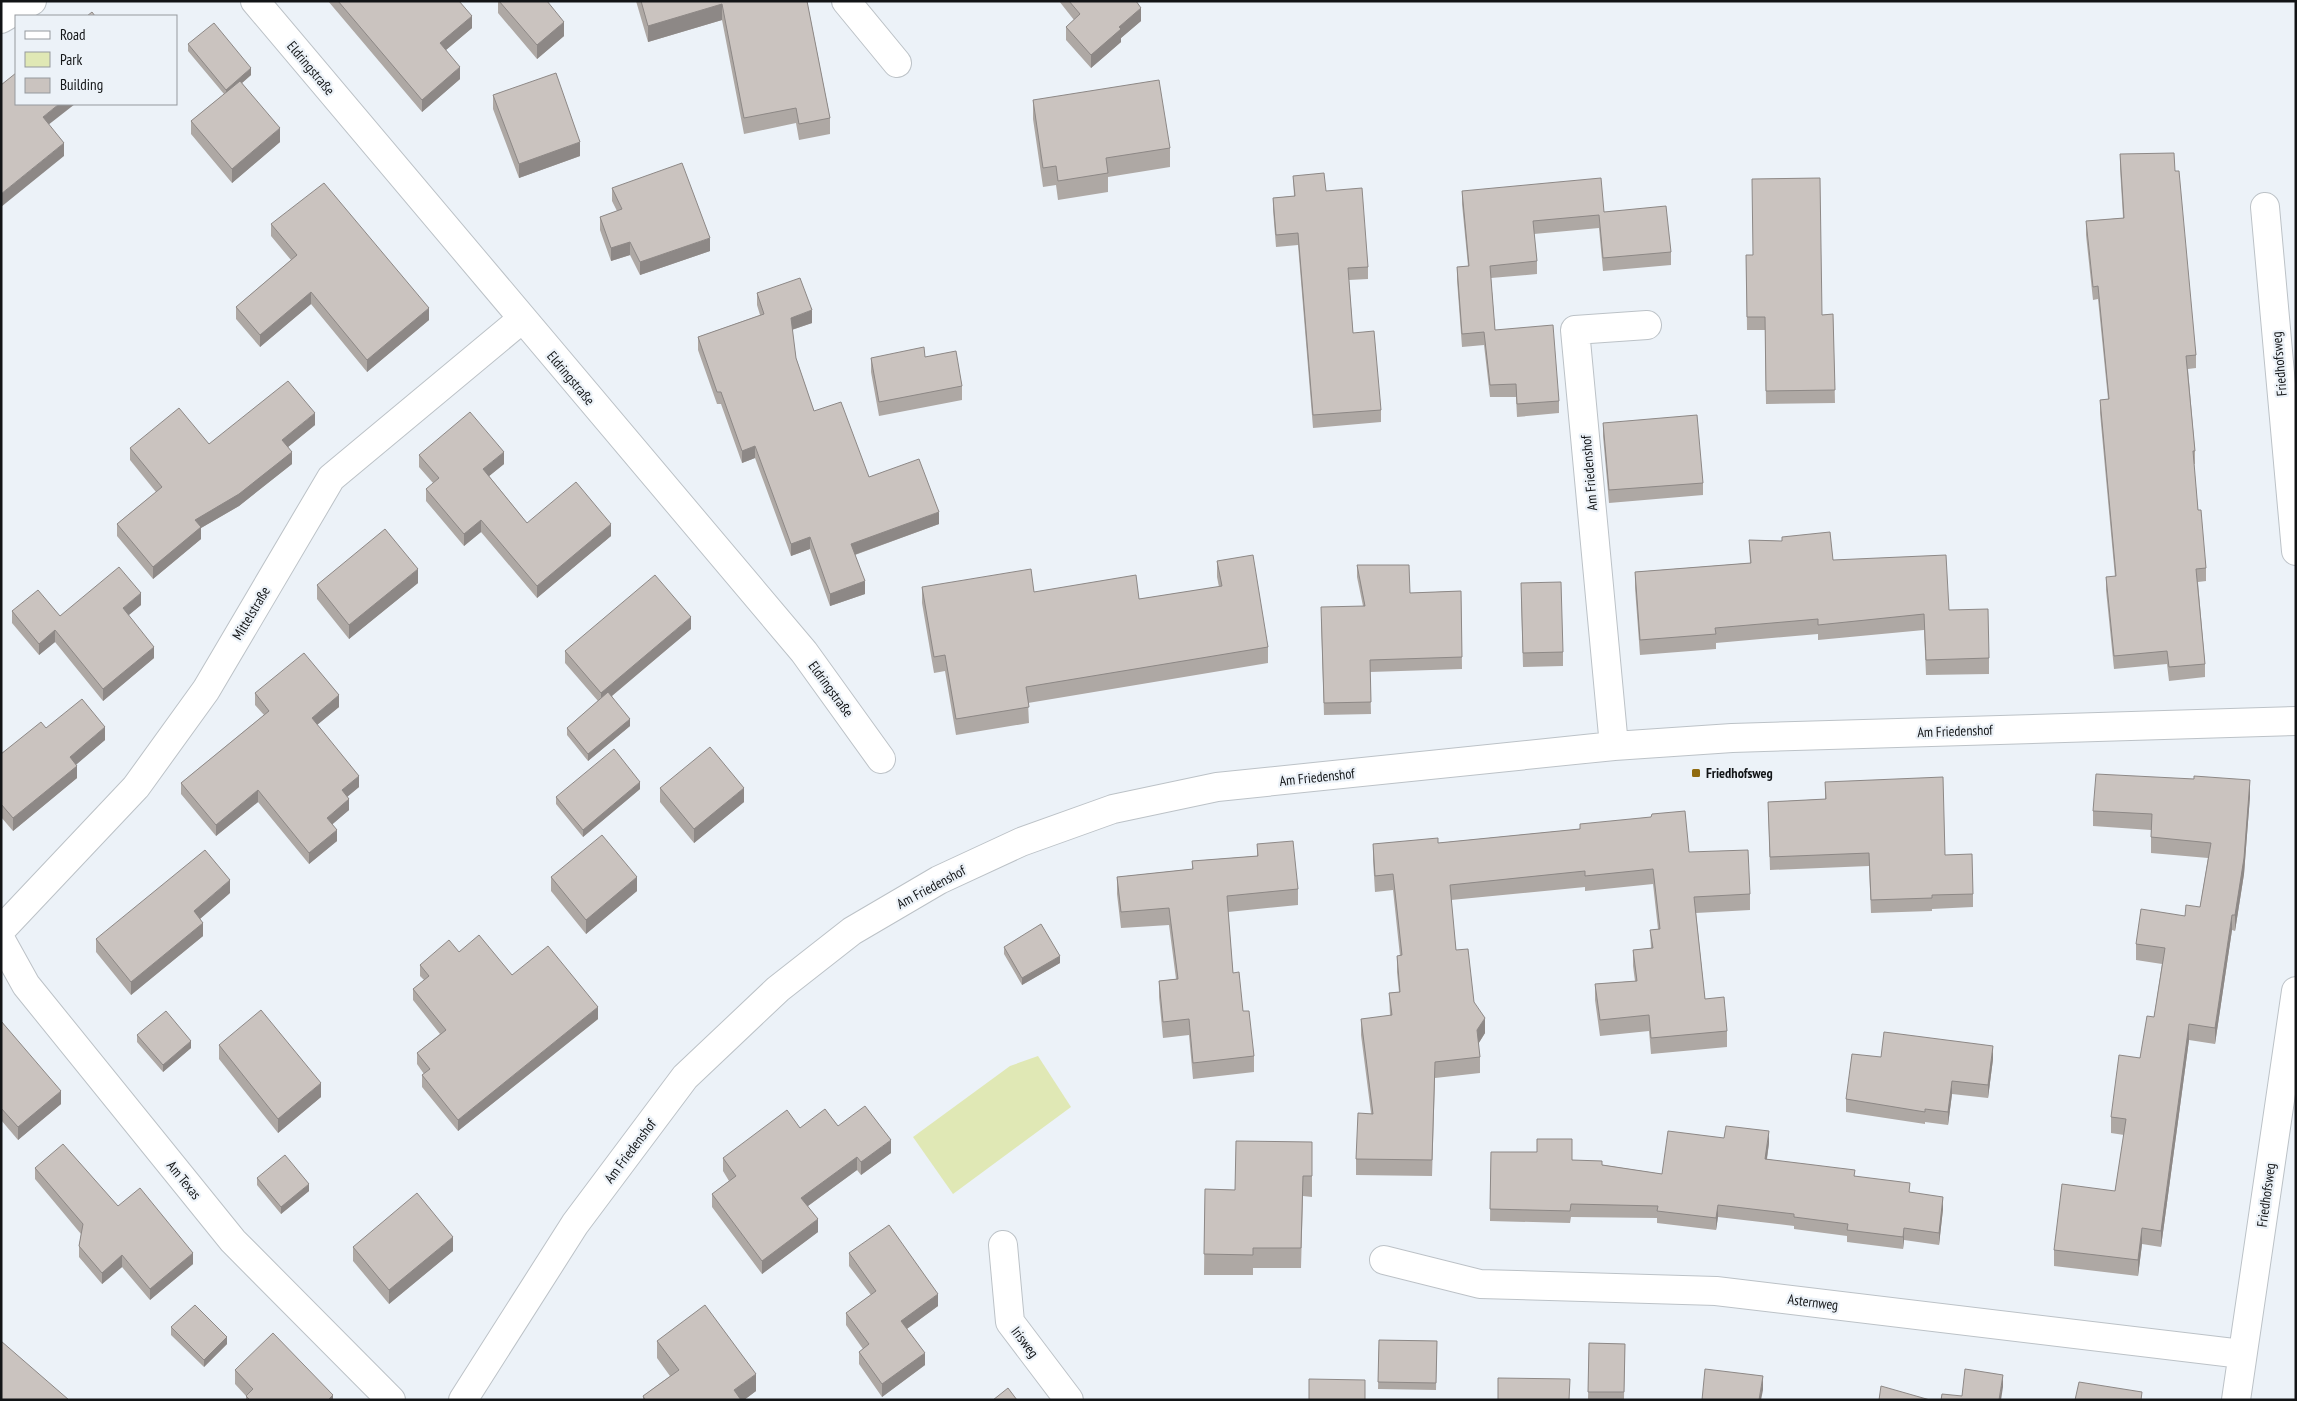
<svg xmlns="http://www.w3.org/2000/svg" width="2297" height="1401" viewBox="0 0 2297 1401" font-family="'PT Sans Narrow',sans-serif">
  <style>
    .green { fill: #e0e8b5 }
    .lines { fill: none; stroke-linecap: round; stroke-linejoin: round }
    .minor-casing { stroke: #bcc2c7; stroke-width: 30 }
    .minor { stroke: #fff; stroke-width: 28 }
    .wall { fill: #aea8a4 }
    .shaded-wall { fill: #8d8886 }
    .building { fill: #cac3bf; stroke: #8d8886 }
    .poi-dot { fill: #906b10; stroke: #ecf2f8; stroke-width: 2 }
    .labels { text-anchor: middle; stroke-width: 4.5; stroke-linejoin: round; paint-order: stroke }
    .street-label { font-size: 14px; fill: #121416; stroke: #ecf2f8 }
    .poi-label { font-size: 14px; font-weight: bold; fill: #121416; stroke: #ecf2f8; text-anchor: start }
  </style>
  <rect width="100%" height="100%" fill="#ecf2f8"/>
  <path class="green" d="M1038,1056L1071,1107L953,1194L913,1137L1010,1066Z"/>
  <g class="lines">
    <g class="minor-casing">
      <path id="minor" d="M255,1L804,652L881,759
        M846,1L897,63
        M1,19L32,1
        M2265,207L2296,551
        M1614,746L1575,330L1647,325
        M1,930L136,787L206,690L331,478L522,319
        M1,940L26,985L233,1241L391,1400
        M1003,1245L1010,1322L1069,1400
        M1384,1260L1480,1284L1716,1291L2242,1354
        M463,1400L575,1224L685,1077L778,989L852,931L939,880L1021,842L1113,809L1217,787L1614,746L1732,738L2296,721
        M2236,1400L2296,991"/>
    </g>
    <use href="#minor" class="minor"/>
  </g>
  <path class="wall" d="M328,1H459L472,28L446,50L460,79L422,112Z
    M498,1H547L564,36L537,59L498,13Z
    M636,1H807L830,118V134L799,140L796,123L744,134L722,20L648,42Z
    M1059,1H1136L1141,21L1121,38V42L1091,68L1066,40V27L1074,20Z
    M188,44L251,75L242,83L280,142L232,183L191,134V121L224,94L188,51Z
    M493,95L580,156L519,178L493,109Z
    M1033,100L1170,148V167L1108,177V192L1058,200L1056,185L1043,187L1033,119Z
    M2120,154L2175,171L2196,355V368L2188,369L2195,451V464H2194L2198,510L2206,568V581L2198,582L2205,664V677L2169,681L2167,664L2114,669L2106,590V577H2115L2100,413V400L2108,399L2098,299L2093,300L2086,235V221L2123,218L2120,168Z
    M1293,176L1326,191L1368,267V279L1349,280L1353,333L1381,410V422L1313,428L1298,245L1276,247L1273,210V198L1294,196Z
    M612,188L710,251L640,275L630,255L611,261L600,230V217L617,211L612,201Z
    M1462,191L1604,212L1671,252V265L1603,271L1599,228L1534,234L1537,261V274L1491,278L1495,330L1559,401V413L1517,417L1516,397H1490L1484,345L1462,347L1457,280V267L1468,266L1462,204Z
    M271,224L429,320L367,372L311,304L260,347L236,319V307L291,260L271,236Z
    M1746,255L1822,315L1833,314L1835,403L1766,404L1765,330H1747Z
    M757,293L812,323L792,330L796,358L814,411L869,477L939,524L855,555L865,594L830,606L810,549L791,556L755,458L742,463L721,404H717L698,350V337L760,315L757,305Z
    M925,357L962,386V400L879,416L871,372V358Z
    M1603,423L1703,483V495L1609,503L1603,436Z
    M315,425L288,447L292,464L239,506L201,528V539L153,579L117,536V524L156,492L130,460V448L209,444Z
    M419,455L504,464L489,476L527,523L611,536L537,598L481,532L464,546L426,501V489L433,483L419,467Z
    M1782,537L1833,560L1949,610L1989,658V674L1926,675L1924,630L1818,640V634L1716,643V649L1640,655L1635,588V572L1750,563L1749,540L1782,541Z
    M1217,561L1268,647V663L1028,703L1029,723L956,735L945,671L934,673L922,603V587L1034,592L1139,599L1219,587L1217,577Z
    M1357,565L1410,593L1461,591L1462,669L1370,672L1371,714L1324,715L1321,619L1363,606L1357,577Z
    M418,583L349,639L317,599V585Z
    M1521,597L1563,652V666L1523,667Z
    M141,605L128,615L154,658L103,701L55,642L39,655L12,623V611L60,616Z
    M691,629L612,696L630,726L588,761L567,735V728L598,701L565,663V651Z
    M255,693L339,707L317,725L359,787L347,797L349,810L332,824L337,841L309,864L258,802L216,836L181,794V783L264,715L255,705Z
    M46,728L105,740L76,764L77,778L13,831L1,817V754Z
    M1825,782L1945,855L1973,894V907L1932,909V911L1871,913L1869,866L1770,870L1768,802L1825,799Z
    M660,788L744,802L694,843L660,802Z
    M640,789L583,837L556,804V797Z
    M2250,796L2244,874L2235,931L2232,930L2215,1044L2189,1040L2161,1247L2142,1244L2138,1276L2054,1266V1250L2115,1191L2124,1135L2111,1133V1117L2140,1058L2154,1017L2162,964L2136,960V944L2200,907L2208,858L2151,853V830L2093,826V811Z
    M1580,824L1689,852L1750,894V910L1696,913L1705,999L1727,1031V1047L1651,1054L1649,1031L1600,1036L1595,1000V984L1635,981L1633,966V950L1651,948L1650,930L1658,929L1653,884L1585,891V887L1451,900L1456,950L1485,1033L1478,1044L1480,1057V1073L1435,1078L1432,1176L1356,1175V1159L1371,1113L1361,1035V1019L1390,1016L1389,993L1399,992L1397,972V956H1400L1393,890L1375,892L1373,860V844L1438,843L1580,829Z
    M1257,844L1298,889V905L1228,912L1233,973L1254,1056V1072L1193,1079L1189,1035L1163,1038L1159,997V981L1176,979L1169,925L1121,928L1117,894V877L1192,869V861L1257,856Z
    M551,877L637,891L586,934L551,891Z
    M230,893L200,919L203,936L131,995L96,952V939Z
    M1004,947L1060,963L1022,985L1004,954Z
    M459,952L512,975L598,1019L458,1131L422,1087V1075L424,1074L417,1064V1053L440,1034L413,1000V989L424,980L420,976V965Z
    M1,1021L61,1104L18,1140L1,1120Z
    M137,1035L191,1048L163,1072L137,1042Z
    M219,1045L321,1097L278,1133L219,1059Z
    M1881,1057L1993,1059L1988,1098L1952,1094L1948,1125L1925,1122V1124L1846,1112V1099Z
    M838,1126L891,1153L861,1175L857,1170L808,1206L818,1232L762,1274L712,1207V1194L729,1181L723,1171V1158L800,1128Z
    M1312,1142V1197L1303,1196L1301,1268H1253V1275H1204L1205,1189L1235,1190Z
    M1769,1143L1767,1159L1855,1176L1910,1192L1943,1209L1939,1245L1904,1240L1903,1249L1847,1242V1236L1794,1229V1226L1718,1217L1716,1230L1657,1223V1218L1571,1217L1570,1223L1490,1221L1491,1152H1537L1572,1160L1662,1174Z
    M35,1168L118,1206L193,1264L150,1300L122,1267L102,1284L79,1257V1246L81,1234L35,1179Z
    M257,1178L309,1191L281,1214L257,1185Z
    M353,1247L453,1251L389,1304L353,1261Z
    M849,1253L938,1306L907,1329L925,1365L882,1397L859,1364V1352L863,1349L846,1325V1313L871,1295L849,1266Z
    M171,1327L227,1344L204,1367L171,1335Z
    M1379,1340L1437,1341L1436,1390L1378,1389Z
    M657,1341L756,1391L744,1400H643V1396L670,1376L657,1358Z
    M1589,1343L1625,1344L1624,1399H1588Z
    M235,1370L333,1400H246V1396L235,1384Z"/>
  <path class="shaded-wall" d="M722,4V20L648,42V26Z
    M1141,8V21L1121,38V42L1091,68V55L1119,27Z
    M472,16V28L440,55V43Z
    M564,22V36L537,59V45Z
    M460,67V79L422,112V100Z
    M251,68V75L226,97V90Z
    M59,104H75L43,129V117Z
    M280,128V142L232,183V169Z
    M580,142V156L519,178V164Z
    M64,143V156L1,207V194Z
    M710,238V251L640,275V262Z
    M630,242V255L611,261V248Z
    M311,292V304L260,347V335Z
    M429,308V320L367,372V360Z
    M812,310V323L791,330V318Z
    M315,413V425L282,452V440Z
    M755,446V458L742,463V451Z
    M292,452V464L239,506L201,528V539L153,579V567L195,520Z
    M504,452V464L483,481V469Z
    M939,512V524L851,556V544Z
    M481,520V532L464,546V534Z
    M611,524V536L537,598V586Z
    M810,537V549L791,556V544Z
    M418,569V583L349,639V625Z
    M865,581V594L830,606V594Z
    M141,593V605L123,620V608Z
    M691,617V629L601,705V693Z
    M55,630V642L39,655V644Z
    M154,647V658L103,701V689Z
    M339,695V707L312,729V718Z
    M630,719V726L588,761V754Z
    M105,727V740L70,770V757Z
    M77,766V778L13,831V818Z
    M359,776V787L342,801V790Z
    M2250,780V796L2244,874L2235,931V915Z
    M640,782V789L583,837V830Z
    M744,788V802L694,843V829Z
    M258,790V802L216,836V825Z
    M349,799V810L327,829V818Z
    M337,830V841L309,864V853Z
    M637,877V891L586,934V920Z
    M230,880V893L194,924V911Z
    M2232,915V930L2215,1044V1028Z
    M203,923V936L131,995V982Z
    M1060,956V963L1022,985V978Z
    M598,1007V1019L458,1131V1120Z
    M1485,1018V1033L1477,1046V1030Z
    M2189,1024V1040L2161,1247V1231Z
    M191,1041V1048L163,1072V1065Z
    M1993,1046V1059L1988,1098V1085Z
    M1952,1081V1094L1948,1125V1112Z
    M321,1083V1097L278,1133V1119Z
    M61,1091V1104L18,1140V1127Z
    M1769,1131V1143L1765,1171V1159Z
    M891,1140V1153L861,1175V1162Z
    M857,1157V1170L801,1211V1198Z
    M309,1184V1191L281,1214V1207Z
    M1943,1197V1209L1939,1245V1233Z
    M1718,1205V1217L1716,1230V1218Z
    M818,1219V1232L762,1274V1261Z
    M1904,1228V1240L1903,1249V1237Z
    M2142,1228V1244L2138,1276V1260Z
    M453,1237V1251L389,1304V1290Z
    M193,1253V1264L150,1300V1289Z
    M122,1255V1267L102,1284V1273Z
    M938,1294V1306L901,1333V1321Z
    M227,1337V1344L204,1367V1360Z
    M925,1353V1365L882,1397V1384Z
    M756,1374V1391L744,1400H734V1390Z
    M2003,1375V1387L2001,1400H1999Z
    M1763,1376V1390L1761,1400H1759Z
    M333,1395V1400H328Z"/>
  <path class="building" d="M338,1H459L472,16L440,43L460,67L422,100Z
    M499,1H547L564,22L537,45Z
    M641,1H807L830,118L799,124L796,108L744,118L722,4L648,26Z
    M1069,1H1136L1141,8L1119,27L1121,29L1091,55L1066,27L1080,14Z
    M92,12L95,16H87Z
    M214,23L251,68L226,90L188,44Z
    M16,73V104H59L43,117L64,143L1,194V85Z
    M556,73L580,142L519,164L493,95Z
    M1159,80L1170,148L1106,158L1108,173L1058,181L1056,166L1043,168L1033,100Z
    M240,81L280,128L232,169L191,121Z
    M2174,153L2175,171H2179L2196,355L2186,356L2195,451H2193L2198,510H2201L2206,568L2196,569L2205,664L2169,667L2167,651L2114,656L2106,577L2116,576L2100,400L2109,399L2098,286L2093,287L2086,221L2124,218L2120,154Z
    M682,163L710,238L640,262L630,242L611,248L600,217L622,209L612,188Z
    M1324,173L1326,191L1362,188L1368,267L1348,268L1353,333L1374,331L1381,410L1313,415L1298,233L1276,235L1273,198L1295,196L1293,176Z
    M1601,178L1604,212L1666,206L1671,252L1603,258L1599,215L1533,221L1537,261L1490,266L1495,330L1553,325L1559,401L1517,404L1516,384L1490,385L1484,332L1462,334L1457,267L1469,266L1462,191Z
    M1820,178L1822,315L1833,314L1835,390L1766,391L1765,317H1747L1746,255H1753L1752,179Z
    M324,183L429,308L367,360L311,292L260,335L236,307L297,255L271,224Z
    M800,278L812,310L791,318L796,358L814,411L841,402L869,477L919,459L939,512L851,544L865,581L830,594L810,537L791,544L755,446L742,451L721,392H717L698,337L764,314L757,293Z
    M924,347L925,357L956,351L962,386L879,402L871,358Z
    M288,381L315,413L282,440L292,452L239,494L195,520L201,527L153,567L117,524L162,487L130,448L179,408L209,444Z
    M470,412L504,452L483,469L527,523L576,482L611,524L537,586L481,520L464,534L426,489L439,478L419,455Z
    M1697,415L1703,483L1609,490L1603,423Z
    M385,529L418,569L349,625L317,585Z
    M1830,532L1833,560L1946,555L1949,610L1988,609L1989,658L1926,660L1924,614L1818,625V619L1715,628L1716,634L1640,640L1635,572L1751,563L1749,540L1782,541V537Z
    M1253,555L1268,647L1026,687L1029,707L956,719L945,655L934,657L922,587L1031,569L1034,592L1136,575L1139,599L1222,586L1217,561Z
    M1357,565H1409L1410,593L1461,591L1462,657L1370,660L1371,702L1324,703L1321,607L1365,606Z
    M119,567L141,593L123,608L154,647L103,689L55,630L39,644L12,611L38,590L60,616Z
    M655,575L691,617L601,693L565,651Z
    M1561,582L1563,652L1523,653L1521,583Z
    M304,653L339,695L312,718L359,776L342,790L349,799L327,818L337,830L309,853L258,790L216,825L181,783L269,711L255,693Z
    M608,692L630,719L588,754L567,728Z
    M82,699L105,727L70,757L77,766L13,818L1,804V754L41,722L46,728Z
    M710,747L744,788L694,829L660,788Z
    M614,749L640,782L583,830L556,797Z
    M2096,774L2194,779V776L2250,780L2244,858L2235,915H2232L2215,1028L2189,1024L2161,1231L2142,1228L2138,1260L2054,1250L2062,1184L2115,1191L2126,1119L2111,1117L2119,1055L2140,1058L2147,1016L2154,1017L2165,948L2136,944L2141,909L2185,916L2186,905L2200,907L2211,843L2151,837L2152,814L2093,811Z
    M1943,777L1945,855L1972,854L1973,894L1932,895V898L1871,900L1869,853L1770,857L1768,802L1826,799L1825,782Z
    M1685,811L1689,852L1748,850L1750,894L1694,897L1705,999L1724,997L1727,1031L1651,1038L1649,1015L1600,1020L1595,984L1637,981L1633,950L1653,948L1650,930L1660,929L1653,869L1585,876V871L1450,885L1456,950L1468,949L1474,1002L1485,1018L1477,1030L1480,1057L1435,1062L1432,1160L1356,1159L1358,1113L1373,1114L1361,1019L1392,1015L1389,993L1400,992L1397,956L1402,955L1393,874L1375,876L1373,844L1438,838V843L1580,829V824L1651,817L1652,814Z
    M602,835L637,877L586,920L551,877Z
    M1293,841L1298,889L1227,896L1233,973L1239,972L1243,1011H1249L1254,1056L1193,1063L1189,1019L1163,1022L1159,981L1178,979L1169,908L1121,912L1117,877L1193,869L1192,861L1258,856L1257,844Z
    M205,850L230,880L194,911L203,923L131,982L96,939Z
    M1041,924L1060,956L1022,978L1004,947Z
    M479,935L512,975L548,946L598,1007L458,1120L422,1075L430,1069L417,1053L446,1030L413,989L429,976L420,965L449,940L459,952Z
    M261,1010L321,1083L278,1119L219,1045Z
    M166,1011L191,1041L163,1065L137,1035Z
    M1,1021L61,1091L18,1127L1,1108Z
    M1884,1032L1993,1046L1988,1085L1952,1081L1948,1112L1925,1109V1112L1846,1099L1852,1054L1881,1057Z
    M865,1106L891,1140L861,1162L857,1157L801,1198L818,1219L762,1261L712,1194L736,1176L723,1158L787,1110L800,1128L825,1109L838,1126Z
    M1726,1126L1769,1131L1765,1159L1855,1170L1854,1176L1910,1183L1909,1192L1943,1197L1939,1233L1904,1228L1903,1237L1847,1230L1848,1224L1794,1217V1214L1718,1205L1716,1218L1657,1211L1658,1206L1571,1204L1570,1211L1490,1209L1491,1152H1537V1139H1572V1160L1602,1161V1165L1662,1174L1668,1131L1724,1138Z
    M1236,1141L1312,1142V1176H1303L1301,1248H1253V1255L1204,1254L1205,1189L1235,1190Z
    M63,1144L118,1206L140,1188L193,1253L150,1289L122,1255L102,1273L79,1246L83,1224L35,1168Z
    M285,1155L309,1184L281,1207L257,1178Z
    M417,1193L453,1237L389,1290L353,1247Z
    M889,1225L938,1294L901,1321L925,1353L882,1384L859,1352L869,1344L846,1313L876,1291L849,1253Z
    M195,1305L227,1337L204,1360L171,1327Z
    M705,1305L756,1374L734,1390L741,1400H645L643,1396L679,1370L657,1341Z
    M273,1333L333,1395L328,1400H250L246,1396L253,1389L235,1370Z
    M1379,1340L1437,1341L1436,1383L1378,1382Z
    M1,1341L69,1400H1Z
    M1589,1343L1625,1344L1624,1392H1588Z
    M1705,1369L1763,1376L1759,1400H1702Z
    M1965,1369L2003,1375L1999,1400H1941L1942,1394L1962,1396Z
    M1498,1378L1570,1379L1569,1400H1498Z
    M1309,1379L1365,1380V1400H1309Z
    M2079,1382L2142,1392L2141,1400H2075Z
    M1881,1386L1930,1400H1879Z
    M1008,1388L1017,1400H993Z"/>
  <rect class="poi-dot" x="1691" y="768" width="10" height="10" rx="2.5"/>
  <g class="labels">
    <g class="street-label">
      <text transform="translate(311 68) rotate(50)" y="5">Eldringstraße</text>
      <text transform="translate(2279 364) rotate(-95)" y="5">Friedhofsweg</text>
      <text transform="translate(571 378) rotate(50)" y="5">Eldringstraße</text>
      <text transform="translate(1589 473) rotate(-95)" y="5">Am Friedenshof</text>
      <text transform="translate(251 613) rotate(-59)" y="5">Mittelstraße</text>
      <text transform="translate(831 689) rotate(54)" y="5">Eldringstraße</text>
      <text transform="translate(1955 731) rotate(-2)" y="5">Am Friedenshof</text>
      <text transform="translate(1317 777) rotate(-6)" y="5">Am Friedenshof</text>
      <text transform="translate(931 887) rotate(-28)" y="5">Am Friedenshof</text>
      <text transform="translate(630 1151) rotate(-53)" y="5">Am Friedenshof</text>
      <text transform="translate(184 1180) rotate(51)" y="5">Am Texas</text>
      <text transform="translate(2266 1195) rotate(-82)" y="5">Friedhofsweg</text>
      <text transform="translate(1813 1302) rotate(7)" y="5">Asternweg</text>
      <text transform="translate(1025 1342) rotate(53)" y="5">Irisweg</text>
    </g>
    <g class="poi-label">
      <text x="1706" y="778">Friedhofsweg</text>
    </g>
  </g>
  <rect width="2297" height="1401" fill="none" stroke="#121416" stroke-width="5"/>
  <rect x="15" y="15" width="162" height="90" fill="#ecf2f8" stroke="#95999e"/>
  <rect x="25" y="31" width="25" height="8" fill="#ffffff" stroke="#95999e"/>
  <text x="60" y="40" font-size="15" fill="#121416">Road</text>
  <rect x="25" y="52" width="25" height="15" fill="#e0e8b5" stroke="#95999e"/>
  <text x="60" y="65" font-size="15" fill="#121416">Park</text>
  <rect x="25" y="78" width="25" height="15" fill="#cac3bf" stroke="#95999e"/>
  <text x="60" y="90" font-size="15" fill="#121416">Building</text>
</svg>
